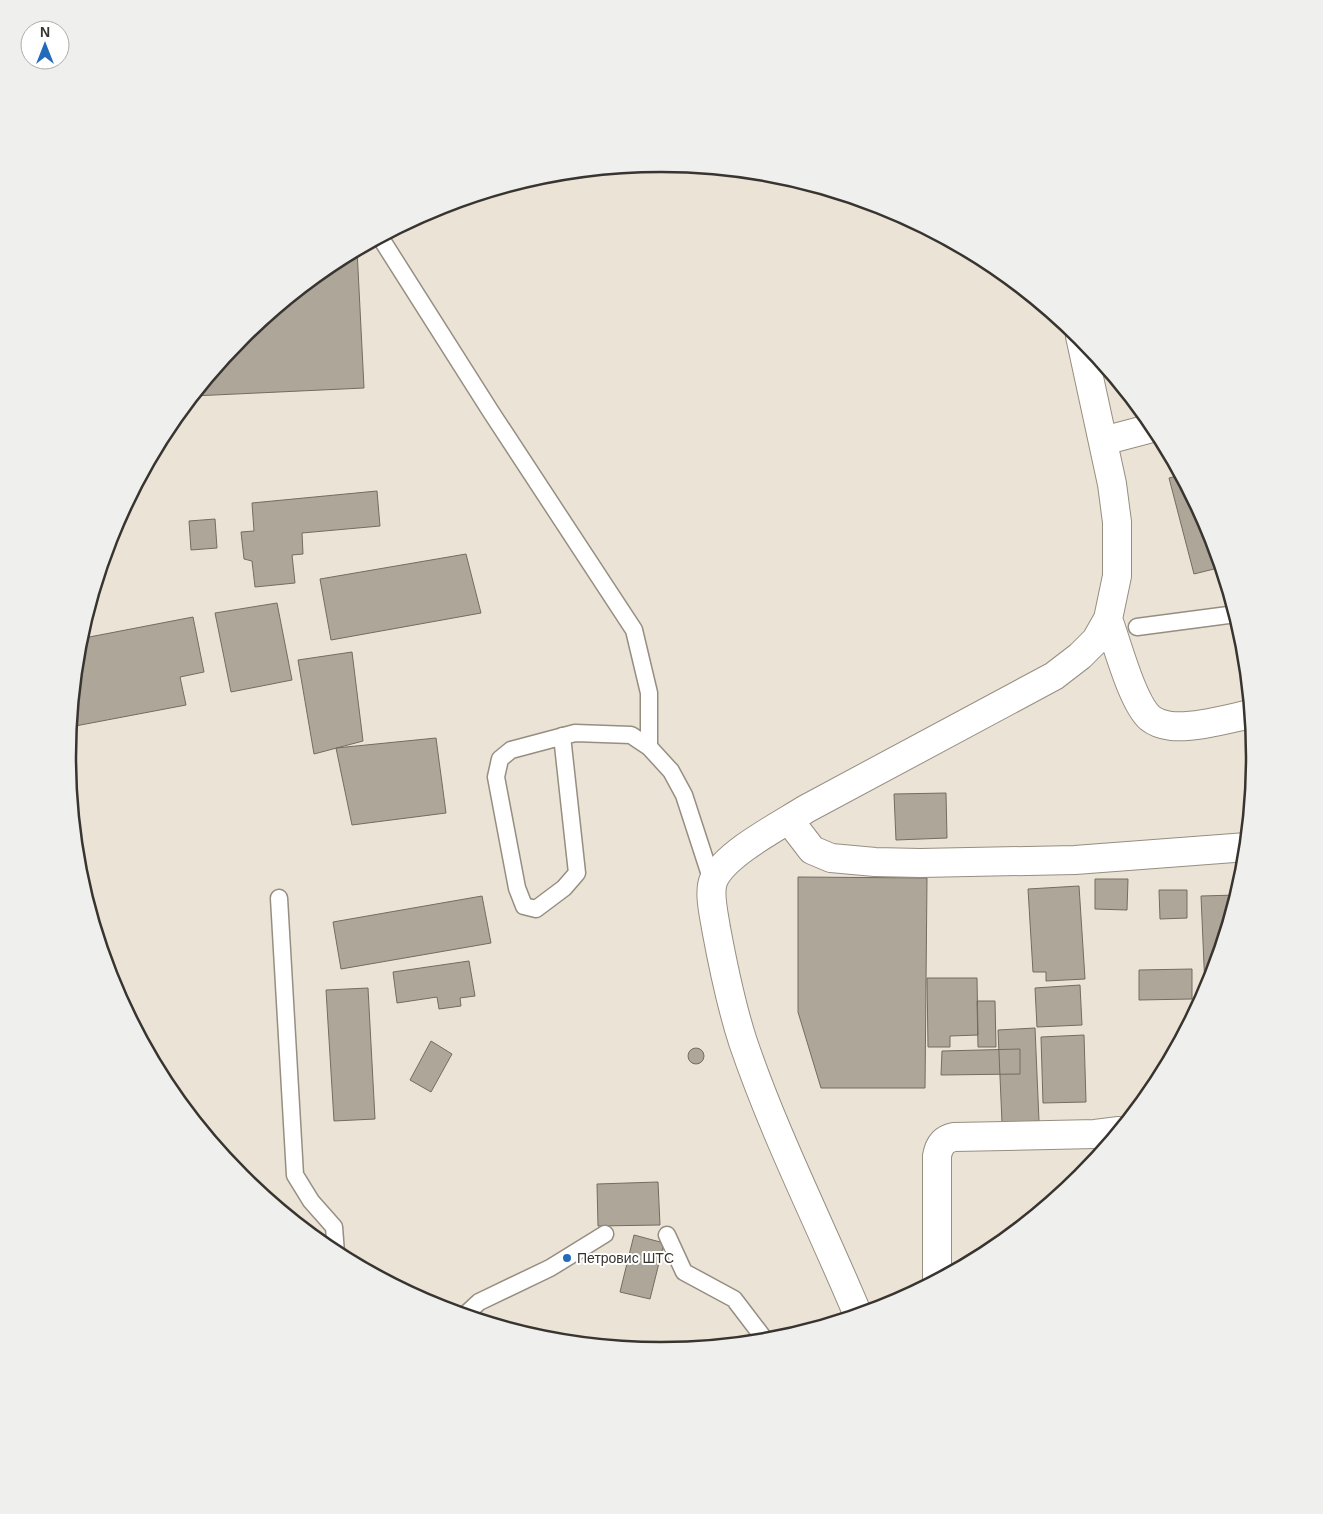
<svg xmlns="http://www.w3.org/2000/svg" width="1323" height="1514" viewBox="0 0 1323 1514" font-family="Helvetica,sans-serif">
  <style>
    .building { fill: #aea699; stroke: #736c60 }
    .lines { fill: none; stroke-linecap: round; stroke-linejoin: round }
    .service-casing { stroke: #968e81; stroke-width: 19 }
    .minor-casing { stroke: #968e81; stroke-width: 30 }
    .service { stroke: #fff; stroke-width: 16 }
    .minor { stroke: #fff; stroke-width: 28 }
    .poi-dot { fill: #246abb; stroke: #fff; stroke-width: 2 }
    .labels { text-anchor: middle; stroke-width: 4; stroke-linejoin: round; paint-order: stroke }
    .poi-label { font-size: 14px; fill: #38342f; stroke: #fff; text-anchor: start }
    .rim { fill: none; stroke: #38342f; stroke-width: 2.5 }
  </style>
  <rect width="100%" height="100%" fill="#ebe3d5"/>
  <path class="building" d="M357,249L364,388L193,396L242,337L332,263Z
    M1181,475L1210,530L1222,567L1194,574L1169,478Z
    M377,491L380,526L302,533L303,554L292,555L295,583L255,587L252,561L244,559L241,532L254,531L252,503Z
    M215,519L217,548L191,550L189,521Z
    M466,554L481,613L331,640L320,579Z
    M277,603L292,680L231,692L215,613Z
    M193,617L204,672L180,677L186,705L70,727L79,639Z
    M352,652L363,741L314,754L298,660Z
    M436,738L446,813L352,825L336,748Z
    M946,793L947,838L896,840L894,794Z
    M798,877L927,878L925,1088H821L798,1012Z
    M1095,879H1128L1127,910L1095,909Z
    M1079,886L1085,979L1046,981V972H1033L1028,889Z
    M1159,890H1187V918L1160,919Z
    M1237,895L1210,985L1208,988H1205L1201,896Z
    M482,896L491,943L341,969L333,922Z
    M469,961L475,996L460,998L461,1006L439,1009L437,997L397,1003L393,972Z
    M1192,969V999L1139,1000V970Z
    M927,978H977L978,1035L950,1036V1047H928Z
    M1080,985L1082,1025L1037,1027L1035,988Z
    M368,988L375,1119L334,1121L326,990Z
    M977,1001H995L996,1047H978Z
    M1035,1028L1039,1121L1002,1123L998,1030Z
    M1084,1035L1086,1102L1043,1103L1041,1037Z
    M431,1041L452,1054L431,1092L410,1080Z
    M688 1056a8 8 0 1 1 16 0a8 8 0 1 1-16 0Z
    M1020,1049V1074L941,1075L942,1051Z
    M658,1182L660,1225L598,1226L597,1184Z
    M634,1235L664,1243L650,1299L620,1292Z"/>
  <g class="lines">
    <g class="service-casing">
      <path id="service" d="M380,237L491,412L634,630L649,693V747
        M1137,627L1236,614
        M562,736L577,873L564,888L536,909L524,906L517,888L496,777L500,759L511,750L575,733L631,735L649,747L671,771L684,795L712,881
        M279,898L295,1175L311,1201L334,1227L336,1253
        M667,1235L684,1272L734,1299L766,1341
        M465,1315L479,1302L550,1268L605,1234"/>
    </g>
    <g class="minor-casing">
      <path id="minor" d="M1103,441L1156,427
        M1108,619C1117,643 1132,702 1150,718C1156,723 1164,725 1171,726C1196,728 1227,719 1251,714
        M789,820L812,850L831,858L875,862L920,863L1075,860L1247,847
        M937,1280V1156C939,1145 944,1139 954,1137L1095,1134L1119,1131
        M858,1315C820,1224 775,1136 743,1042C731,1005 723,966 716,928C714,915 708,891 714,879C726,853 781,825 806,809L1054,676L1080,656L1096,640L1108,619L1117,576V522L1112,484L1080,336"/>
    </g>
    <use href="#service" class="service"/>
    <use href="#minor" class="minor"/>
  </g>
  <circle class="poi-dot" cx="567" cy="1258" r="5"/>
  <g class="labels">
    <g class="poi-label">
      <text x="577" y="1263">Петровис ШТС</text>
    </g>
  </g>
  <path d="M0 0H1323V1514H0ZM76 757a585 585 0 1 1 1170 0a585 585 0 1 1-1170 0Z" fill="#efefee" fill-rule="evenodd"/>
  <path class="rim" d="M76 757a585 585 0 1 1 1170 0a585 585 0 1 1-1170 0Z"/>
  <g transform="translate(45 45)"><circle r="24" fill="#ffffff" stroke="#afaeac"/>
  <path d="M0-4L9 19L0 12L-9 19Z" fill="#246abb"/>
  <text y="-8" font-size="14" font-weight="bold" text-anchor="middle" fill="#38342f">N</text>
  </g>
</svg>
